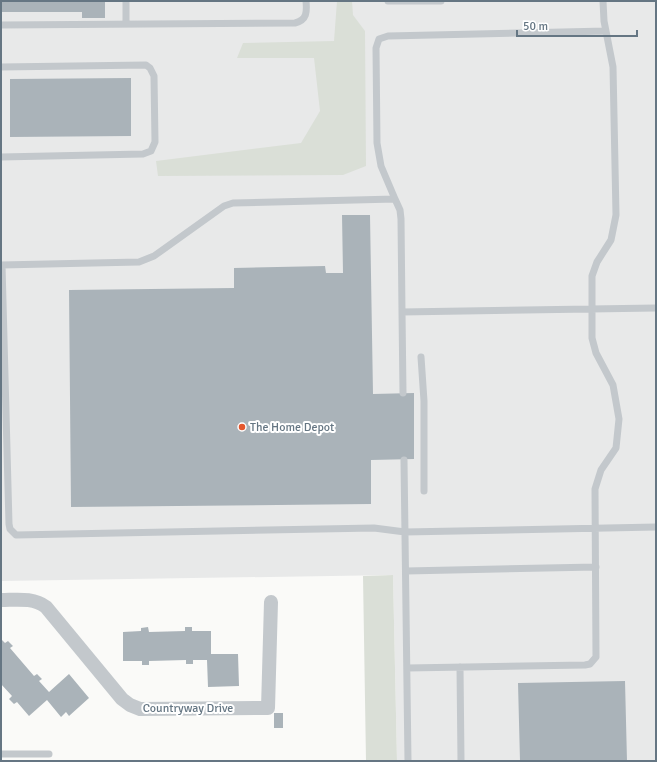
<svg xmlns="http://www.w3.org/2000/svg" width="657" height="762" viewBox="0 0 657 762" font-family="Signika,sans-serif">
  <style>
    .built { fill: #e8e9e9 }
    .green { fill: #dadfd7 }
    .building { fill: #aab3b9 }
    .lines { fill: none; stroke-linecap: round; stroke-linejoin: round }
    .lane { stroke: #c3c8cc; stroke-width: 7 }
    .street { stroke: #c3c8cc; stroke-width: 14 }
    .poi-dot { fill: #e4572e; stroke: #fff; stroke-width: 1.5 }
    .labels { text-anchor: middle; stroke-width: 4; stroke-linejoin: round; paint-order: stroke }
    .poi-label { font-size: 12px; fill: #657683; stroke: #fff; text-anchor: start }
    .street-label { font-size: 12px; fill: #657683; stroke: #fff }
  </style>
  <rect width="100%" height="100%" fill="#fafaf8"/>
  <path class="built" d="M1,1H656V761H397L393,575L1,581Z"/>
  <path class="green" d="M337,1H352L353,15L365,31L366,166L343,175L158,176L156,161L301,143L320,111L314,58H237L243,43L334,41Z
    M393,575L397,761H366L363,576Z"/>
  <path class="building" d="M1,1H105V18H82V12H1Z
    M131,78V136L10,137V79Z
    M342,215H370L373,394L414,393V459L371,460V504L71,507L69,290L234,288V268L325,266L326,273H343Z
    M148,627L149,632L185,631V627H192V631H211V654H238L239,686L208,687L207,660H193V664H186V660L149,661V665H142V661H123V632L141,631V628Z
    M1,639L5,643L8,641L13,646L10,648L34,676L37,674L42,679L39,681L49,692L69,674L89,698L69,716L66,712L61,717L47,700L29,716L17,702L14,704L9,699L12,696L1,684Z
    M625,681L627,761H520L518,683Z
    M274,713H283V728H274Z"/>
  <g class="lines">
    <path class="lane" d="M126,1V24
      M388,1H441
      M1,25L295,23C307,20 307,12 306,1
      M1,67L146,65L150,68L154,76L155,142L151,151L143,154L1,157
      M395,199L381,166L377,143L376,48L379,39L388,36L606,31
      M1,265L139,262L154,256L224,206L233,203L395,199L400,210L401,219L402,312L656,308
      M2,265L9,524L10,529L16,535L374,528L405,532L656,527
      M402,312L403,393
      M421,357L424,401V491
      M404,460L408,761
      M406,571L596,567
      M460,667L461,761
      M407,668L585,665L590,664L596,657L595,489L601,470L616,448L619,419L613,385L596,353L592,338V276L597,262L611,240L616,215L613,67L604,21L603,1
      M1,754H49"/>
    <path class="street" d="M1,600C16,600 33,597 46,607L122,699L130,705L140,709L268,708L271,602"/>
  </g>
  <circle class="poi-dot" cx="242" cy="427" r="4"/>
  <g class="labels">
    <g class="poi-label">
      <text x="250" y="431">The Home Depot</text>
    </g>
    <g class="street-label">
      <text x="188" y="712">Countryway Drive</text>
    </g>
  </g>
  <rect width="657" height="762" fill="none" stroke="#657683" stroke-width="4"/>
  <path d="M517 30v6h120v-6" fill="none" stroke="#657683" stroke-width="2"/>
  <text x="523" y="30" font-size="12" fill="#657683" stroke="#ffffff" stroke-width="3" paint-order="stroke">50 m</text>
</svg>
